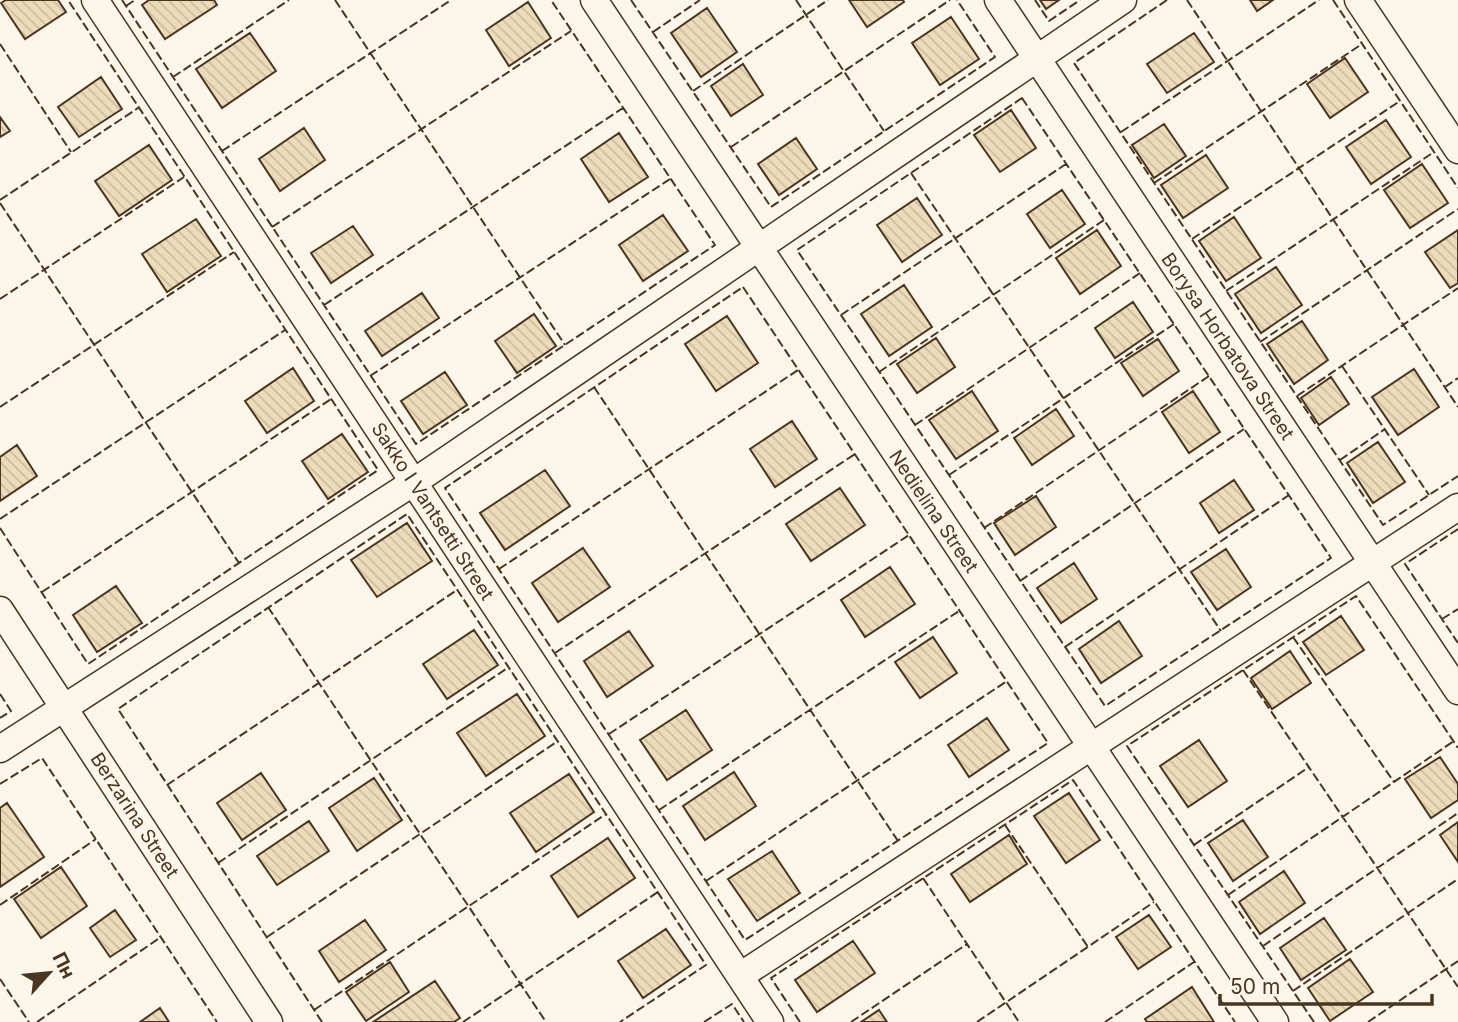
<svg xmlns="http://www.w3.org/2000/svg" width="1458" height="1022" viewBox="0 0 1458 1022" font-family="Inter,sans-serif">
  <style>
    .building { fill: url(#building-back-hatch); stroke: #4a3520; stroke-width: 2 }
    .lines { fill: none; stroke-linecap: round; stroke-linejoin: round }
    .minor-casing { stroke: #4a3520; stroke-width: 29 }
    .minor { stroke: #fbf6e9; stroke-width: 26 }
    .fence { stroke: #4a3520; stroke-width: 2; stroke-dasharray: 9 3.5; stroke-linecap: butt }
    .labels { text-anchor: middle; stroke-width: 5; stroke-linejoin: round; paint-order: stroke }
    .street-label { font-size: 19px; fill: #4a3520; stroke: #fbf6e9 }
  </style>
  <defs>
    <pattern id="building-back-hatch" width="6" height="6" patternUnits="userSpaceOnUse" patternTransform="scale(1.75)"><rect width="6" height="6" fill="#ecdcbc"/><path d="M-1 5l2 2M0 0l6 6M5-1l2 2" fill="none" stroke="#ccbda1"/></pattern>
  </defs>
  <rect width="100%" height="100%" fill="#fbf6e9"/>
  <path class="building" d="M6,0H58L66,12L25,39L1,3Z
    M149,0H214L217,5L165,39L142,5Z
    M849,0H903L904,2L867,27Z
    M1040,0H1059L1046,9Z
    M1250,0H1273L1257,11Z
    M528,2L551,38L509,66L486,30Z
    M707,8L737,52L701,77L671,33Z
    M951,17L979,59L940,85L912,43Z
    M250,33L276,71L222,108L196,69Z
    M1194,33L1214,62L1167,93L1147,64Z
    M1345,58L1368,92L1330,118L1307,84Z
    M743,64L763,95L731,116L711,86Z
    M101,77L122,109L79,137L58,107Z
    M1011,110L1036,148L1000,172L974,135Z
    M0,117L10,131L0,137Z
    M1386,120L1411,157L1371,184L1346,147Z
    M1164,124L1186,156L1154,178L1132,145Z
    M304,128L325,160L280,191L259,159Z
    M619,133L648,177L609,202L581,159Z
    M796,138L817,169L779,195L758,164Z
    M149,145L172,180L119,216L95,181Z
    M1206,155L1228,188L1183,218L1161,185Z
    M1422,164L1448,203L1410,228L1384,190Z
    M1062,190L1085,224L1050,248L1027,214Z
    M917,198L942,235L902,262L877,225Z
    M663,215L688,251L643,281L619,245Z
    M1234,217L1261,258L1226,281L1199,241Z
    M196,219L221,256L167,292L142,254Z
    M353,226L373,255L331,283L311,253Z
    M1097,230L1121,266L1080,294L1056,258Z
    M1458,230V283L1450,288L1425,252Z
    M1276,267L1302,305L1261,333L1235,294Z
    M904,285L932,327L889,356L861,314Z
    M422,293L439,318L382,356L365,331Z
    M1133,302L1153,332L1115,358L1095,328Z
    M534,314L556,346L517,373L495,341Z
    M727,316L758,363L716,391L685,344Z
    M1302,321L1328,360L1294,384L1267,344Z
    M936,338L955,367L917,393L897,364Z
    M1158,339L1179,371L1143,396L1121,363Z
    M293,368L314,401L267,433L245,401Z
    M1414,369L1439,407L1398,435L1372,397Z
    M445,372L467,405L423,434L401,401Z
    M1331,377L1349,404L1319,425L1301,398Z
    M972,391L998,431L956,459L929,420Z
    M1193,391L1220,432L1189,453L1162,412Z
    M1056,409L1074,436L1032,465L1014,438Z
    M792,421L817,459L775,487L750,449Z
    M342,434L368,472L328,499L302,461Z
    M1378,442L1405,482L1373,503L1347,463Z
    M17,445L37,476L0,501V457Z
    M545,470L570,506L505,550L480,513Z
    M1234,480L1254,510L1219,533L1200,503Z
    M840,488L865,525L811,561L786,524Z
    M1036,496L1056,527L1015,555L994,523Z
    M407,523L432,561L377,597L351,560Z
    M583,548L610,587L558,622L532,583Z
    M1226,549L1251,587L1217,610L1191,572Z
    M1074,563L1097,599L1061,623L1037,588Z
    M890,567L915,604L865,637L841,600Z
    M116,586L142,623L97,652L73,615Z
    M1341,616L1364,650L1326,675L1303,642Z
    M1119,621L1142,656L1101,683L1079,649Z
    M474,630L498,665L447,699L423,664Z
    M629,631L653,666L607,697L584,661Z
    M933,637L957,673L920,698L895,662Z
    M1290,651L1311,683L1272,709L1251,678Z
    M517,694L545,736L486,776L457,733Z
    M686,710L712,750L667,780L640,740Z
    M987,718L1009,750L969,777L948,745Z
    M1199,740L1227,781L1188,807L1160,766Z
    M1440,757L1458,784V800L1431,818L1405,779Z
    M734,772L756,806L705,840L683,806Z
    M261,773L286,810L242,840L217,803Z
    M569,774L594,812L536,852L510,813Z
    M374,778L402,820L357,851L329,808Z
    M1069,793L1100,840L1066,863L1034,816Z
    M7,803L44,857L0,887V808Z
    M1243,820L1268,857L1233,881L1208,843Z
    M309,821L329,851L277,885L257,856Z
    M1458,822V862L1440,835Z
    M1009,835L1027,864L970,902L951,874Z
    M608,838L635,878L578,917L551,876Z
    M772,851L800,893L757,921L728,879Z
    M61,867L87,906L41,938L14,899Z
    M1284,871L1305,903L1260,934L1239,902Z
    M115,910L136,940L110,957L90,928Z
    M1149,915L1171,947L1138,969L1116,937Z
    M1324,918L1346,950L1301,980L1280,948Z
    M365,920L386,950L339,982L319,951Z
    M666,929L691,965L643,998L618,961Z
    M853,941L875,973L817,1012L795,980Z
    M1350,959L1373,992L1330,1021L1308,988Z
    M390,962L409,992L366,1021L346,992Z
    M435,981L460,1018L454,1022H373Z
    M1192,987L1214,1022H1147L1145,1019Z
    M160,1008L169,1022H140Z
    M879,1010L887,1022H861Z"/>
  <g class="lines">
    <g class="minor-casing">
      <path id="minor" d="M95,0L770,1022
        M594,0L1275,1022
        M998,0L1458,691
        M1358,0L1458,150
        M0,610L269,1022
        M0,749L414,482L1123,0
        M740,976L1458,507"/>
    </g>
    <use href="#minor" class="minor"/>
    <path class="fence" d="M122,0L416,444L715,245L551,0
      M335,0L565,345
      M631,0L771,207L995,57L957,0
      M796,0L884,131
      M1035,0L1049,21L1080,0
      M1167,0L1074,63L1383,525L1458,476
      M1187,0L1458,407
      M1333,0L1458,188
      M126,6L135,0
      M653,32L700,0
      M0,44L71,152
      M173,77L289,0
      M693,91L828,0
      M1022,98L1331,558L1105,706L797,250Z
      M1121,132L1319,0
      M731,147L950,0
      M222,151L451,0
      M911,173L1221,631
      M1154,183L1362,44
      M0,200L138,108
      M0,203L239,563
      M272,227L571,31
      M1192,239L1400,101
      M743,287L1048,743L745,940L445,488Z
      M1226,291L1434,152
      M0,299L184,177
      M324,305L623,108
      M841,315L1066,164
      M1260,342L1458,209
      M1342,366L1429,495
      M879,372L1104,220
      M370,376L670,179
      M594,387L898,841
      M1445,387L1458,378
      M1297,396L1458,288
      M0,407L234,252
      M915,425L1140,273
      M1340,460L1385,429
      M949,475L1174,324
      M0,519L285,330
      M0,528L88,664L378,470L68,0
      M984,528L1209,376
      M1458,529L1405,564L1458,643
      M499,569L798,370
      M1020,581L1244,429
      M42,592L331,399
      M268,607L546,1022
      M1442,619L1458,609
      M1293,637L1394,782
      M1065,647L1289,495
      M555,653L855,454
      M1243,670L1458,987
      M0,694L11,711L0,718
      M609,734L909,535
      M0,784L42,758L217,1022
      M167,785L457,590
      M659,810L959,611
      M1005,825L1088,947
      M1194,845L1309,767
      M218,863L509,667
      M923,878L1019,1022
      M706,881L1007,681
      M1228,895L1454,741
      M0,905L96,839
      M267,937L558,741
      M1263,946L1458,813
      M0,979L29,1022
      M1293,991L1458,879
      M314,1010L606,814
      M37,1022L161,937
      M322,1022L118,709L407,514L706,965L620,1022
      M463,1022L658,892
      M704,1022L732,1004L744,1022
      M800,1022L771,978L1073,780L1235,1022
      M851,1022L967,944
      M977,1022L1154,902
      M1105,1022L1194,962
      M1314,1022L1127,746L1356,596L1458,748
      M1368,1022L1458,961"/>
  </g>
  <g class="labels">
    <g class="street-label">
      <text transform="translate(1228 346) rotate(56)" y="7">Borysa Horbatova Street</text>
      <text transform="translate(433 511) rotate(57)" y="7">Sakko I Vantsetti Street</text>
      <text transform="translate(934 511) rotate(56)" y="7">Nedielina Street</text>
      <text transform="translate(135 815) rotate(57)" y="7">Berzarina Street</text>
    </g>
  </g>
  <g transform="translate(49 973) rotate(63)" stroke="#fbf6e9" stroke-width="5" paint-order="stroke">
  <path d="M0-5L12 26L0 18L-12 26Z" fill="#4a3520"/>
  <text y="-10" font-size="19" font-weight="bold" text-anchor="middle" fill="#4a3520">Пн</text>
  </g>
  <path d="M1220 994v10h212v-10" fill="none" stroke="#4a3520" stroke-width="3.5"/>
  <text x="1230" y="994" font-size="21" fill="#4a3520" stroke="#fbf6e9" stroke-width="5" paint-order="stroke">50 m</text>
</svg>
